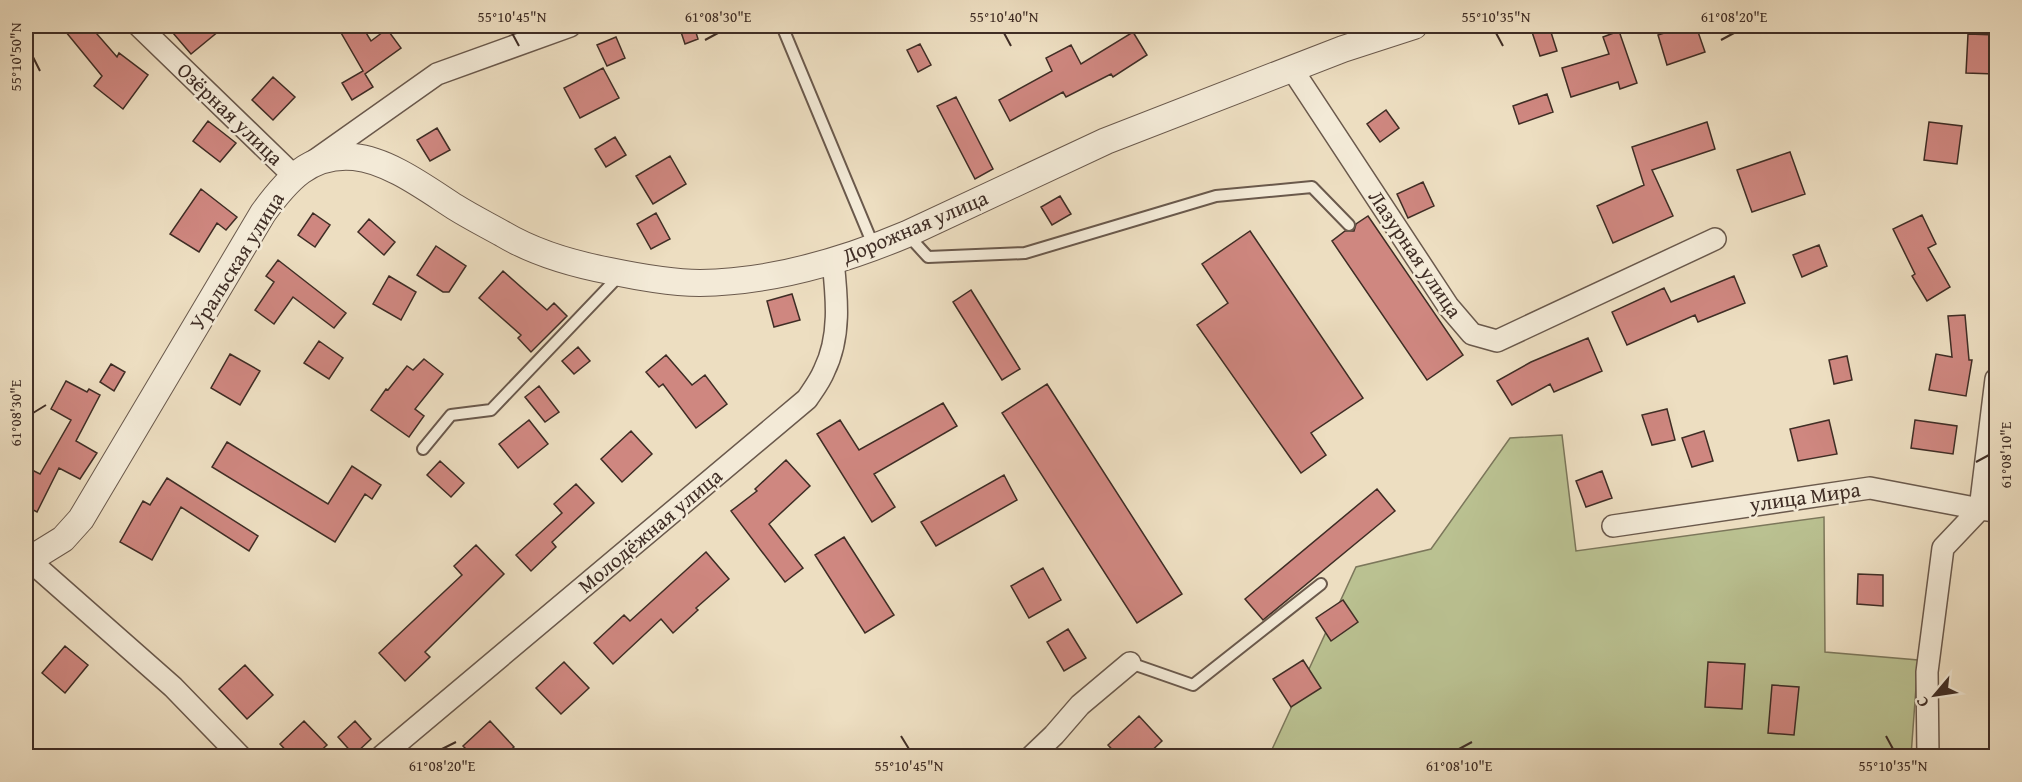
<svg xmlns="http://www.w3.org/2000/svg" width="2022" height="782" viewBox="0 0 2022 782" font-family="'Gentium Book Plus',serif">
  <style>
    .green { fill: #bac191; stroke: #7c775b; stroke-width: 1.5 }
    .building { fill: #cf8780; stroke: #3f2d25; stroke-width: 1.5 }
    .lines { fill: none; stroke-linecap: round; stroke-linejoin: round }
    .service-casing { stroke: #6a594c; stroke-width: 14 }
    .minor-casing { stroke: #6a594c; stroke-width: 24 }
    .tertiary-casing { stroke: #6a594c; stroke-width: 28 }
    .service { stroke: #f3ead7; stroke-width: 10 }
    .minor { stroke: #f3ead7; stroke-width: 21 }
    .tertiary { stroke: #f3ead7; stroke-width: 26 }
    .ticks { fill: none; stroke: #3f2d25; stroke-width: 2 }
    .labels { text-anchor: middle; stroke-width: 5; stroke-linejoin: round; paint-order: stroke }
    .street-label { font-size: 21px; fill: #3f2d25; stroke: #f3ead7 }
    .neatline { fill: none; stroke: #3f2d25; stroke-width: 2 }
    .ticks-label { font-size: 15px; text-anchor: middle; fill: #3f2d25 }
  </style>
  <rect width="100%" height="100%" fill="#eddec1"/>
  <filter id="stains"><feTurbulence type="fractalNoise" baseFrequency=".00333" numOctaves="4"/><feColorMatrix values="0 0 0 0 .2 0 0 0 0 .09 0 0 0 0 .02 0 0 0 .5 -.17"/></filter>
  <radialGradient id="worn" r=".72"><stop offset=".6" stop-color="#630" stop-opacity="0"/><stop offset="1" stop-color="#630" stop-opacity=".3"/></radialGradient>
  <path class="green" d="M1562,435L1576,551L1824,517L1825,652L1918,660L1911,756H1269L1356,567L1431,549L1510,438Z"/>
  <path class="building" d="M61,26H90L117,57L119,53L148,75L123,109L94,86L102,76Z
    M167,26H225L191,54Z
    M349,26H362L371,41L387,29L401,48L365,74L373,87L352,100L342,83L363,71L340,31Z
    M679,26H694L698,39L685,44Z
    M1530,26H1549L1557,51L1540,56Z
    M1686,26H1696L1705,52L1667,65L1658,35Z
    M1619,31L1637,83L1620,89L1618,82L1571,97L1562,68L1609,54L1603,37Z
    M1133,32L1147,55L1113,77L1111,74L1066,97L1063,92L1010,121L999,100L1052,71L1046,58L1071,45L1081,64Z
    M1968,34L1996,35L1995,74L1966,73Z
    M616,37L625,58L607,66L597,45Z
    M920,44L931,65L918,72L907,50Z
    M603,68L619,98L580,118L564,88Z
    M273,77L295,97L273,120L252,100Z
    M1547,94L1553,112L1519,124L1513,106Z
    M956,97L993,169L975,179L937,106Z
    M1386,110L1399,128L1380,142L1367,124Z
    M208,121L236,143L220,162L193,141Z
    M1707,122L1715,149L1652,170L1673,216L1613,243L1597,206L1644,185L1632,147Z
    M1929,122L1962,126L1957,164L1924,160Z
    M437,128L450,150L430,161L417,140Z
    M615,137L626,155L606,167L595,149Z
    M1790,152L1805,194L1752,212L1737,170Z
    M670,156L686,184L653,204L636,176Z
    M1423,182L1434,206L1408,218L1397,194Z
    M201,189L237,217L226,230L217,223L199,252L170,234Z
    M1060,196L1071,214L1052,225L1041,207Z
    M313,213L330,225L315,247L298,235Z
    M656,213L670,239L651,249L637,224Z
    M1922,215L1936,244L1928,248L1950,287L1927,301L1912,276L1915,274L1893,229Z
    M1368,216L1463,355L1427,380L1332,241L1345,231H1354L1356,224Z
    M369,219L395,242L384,255L358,232Z
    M1250,231L1363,398L1311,433L1326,455L1301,473L1197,325L1228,303L1202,264Z
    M1819,245L1827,266L1802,277L1793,255Z
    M436,246L466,266L449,292H443L417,275Z
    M278,260L346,313L334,328L293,297L274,324L255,310L274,282L266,276Z
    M503,271L547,310L554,303L567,316L531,352L518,338L521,335L479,298Z
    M389,276L416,292L401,320L373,304Z
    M1734,276L1745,303L1698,322L1695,315L1627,345L1612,312L1664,288L1671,302Z
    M971,290L1020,369L1002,380L953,302Z
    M792,294L800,320L774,327L767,301Z
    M1965,315L1969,360H1972L1966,396L1929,390L1936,354L1952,357L1948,316Z
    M1588,338L1602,371L1554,392L1550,384L1512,405L1497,381L1531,362Z
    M319,341L343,358L329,379L304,363Z
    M578,347L590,361L574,374L562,361Z
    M230,354L260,371L240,405L211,388Z
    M666,355L692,385L705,375L727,404L696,428L663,384L659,387L646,372Z
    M1847,356L1852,380L1834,384L1829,360Z
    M424,359L443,374L415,409L424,416L409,437L371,410L386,389L388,390L407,366L413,370Z
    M111,364L125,372L114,391L100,382Z
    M66,381L87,392L89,389L100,395L76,441L97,453L80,479L59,468L37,512L26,506V467L40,474L71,420L51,409Z
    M1047,384L1182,594L1137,623L1002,413Z
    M539,386L559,412L545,422L525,397Z
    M943,403L957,426L874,474L895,507L872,522L817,434L840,420L859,450Z
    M1667,409L1675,440L1652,445L1642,415Z
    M529,420L548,444L518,468L499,444Z
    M1829,420L1837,454L1798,461L1790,429Z
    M1915,420L1957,426L1953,454L1911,448Z
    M631,431L652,454L622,482L601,459Z
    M1704,431L1713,461L1692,467L1682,438Z
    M227,442L328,504L352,466L381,485L372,499L365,494L335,542L212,467Z
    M786,460L810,486L769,524L803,568L785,582L731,511L757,491L755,489Z
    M440,461L464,483L451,497L427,475Z
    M1602,471L1612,498L1586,507L1576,481Z
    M1004,475L1017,500L936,546L921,522Z
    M167,478L258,536L249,551L181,507L152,560L120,542L143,501L150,505Z
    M576,484L594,503L552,542L556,547L531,571L516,555L562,513L554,504Z
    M1377,489L1395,511L1263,620L1245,599Z
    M844,537L894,615L865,633L815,555Z
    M476,545L504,574L425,652L430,657L405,681L379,653L462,575L454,566Z
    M706,552L729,579L696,608L698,610L673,633L661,619L613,664L594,643L624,615L630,621Z
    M1043,568L1061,600L1029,618L1011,586Z
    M1858,574L1883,575V606L1857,604Z
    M1343,600L1358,622L1331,641L1316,618Z
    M1068,629L1086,658L1064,671L1047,642Z
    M65,646L88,665L65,693L42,673Z
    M1303,660L1321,688L1291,707L1273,679Z
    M564,662L589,688L561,714L536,688Z
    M1708,662L1745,664L1742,709L1705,707Z
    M245,665L273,695L247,719L219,689Z
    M1772,685L1799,687L1794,735L1768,733Z
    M1139,716L1162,741L1146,756H1118L1108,745Z
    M304,721L327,745L315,756H291L280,744Z
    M355,721L371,739L354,755L338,737Z
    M490,721L514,747L504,756H473L463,746Z"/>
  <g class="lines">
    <g class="service-casing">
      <path id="service" d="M782,26L874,247
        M907,234L928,257L1025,253L1216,196L1312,187L1349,225
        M423,449L451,415L491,410L619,276
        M1130,663L1193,685L1321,584"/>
    </g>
    <g class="minor-casing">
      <path id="minor" d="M139,26L295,177
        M1292,69L1448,306L1472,334L1497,341L1715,239
        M314,161L437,74L570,26
        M1613,526L1870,488L1980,509L1996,511
        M29,560L173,687L240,756
        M382,756L807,399C813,390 820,381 824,371C841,337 837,298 833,261
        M1032,756L1054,735L1080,705L1130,663
        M1928,756L1927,672L1943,548L1980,509L1996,379"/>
    </g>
    <g class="tertiary-casing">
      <path id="tertiary" d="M26,558L29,560L63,539L81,519L263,213C287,180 310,153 354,157C388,160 427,189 455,207C471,217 487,225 503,234C535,253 573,264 610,271C639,277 670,283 700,283C770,282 843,261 907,234L1106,141L1343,49L1414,26"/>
    </g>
    <use href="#service" class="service"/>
    <use href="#minor" class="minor"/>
    <use href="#tertiary" class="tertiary"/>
  </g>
  <path class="ticks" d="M512,33L519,46M1004,33L1011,46M1496,33L1503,46M705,40L718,33M1721,40L1734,33M33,57L40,71M33,413L46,405M1976,462L1989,455M901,736L909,749M1886,736L1893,749M442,749L456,742M1459,749L1472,742"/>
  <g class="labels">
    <g class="street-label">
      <text transform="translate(230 114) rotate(44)" y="7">Озёрная улица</text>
      <text transform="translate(915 227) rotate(-23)" y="7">Дорожная улица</text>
      <text transform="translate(1415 254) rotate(56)" y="7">Лазурная улица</text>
      <text transform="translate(237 261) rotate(-58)" y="7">Уральская улица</text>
      <text transform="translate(1805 497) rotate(-8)" y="7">улица Мира</text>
      <text transform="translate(650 531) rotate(-40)" y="7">Молодёжная улица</text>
    </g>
  </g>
  <rect width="2022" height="782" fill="none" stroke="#eddec1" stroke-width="66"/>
  <g transform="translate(1935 695) rotate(241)" stroke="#f3ead7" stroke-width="4.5" paint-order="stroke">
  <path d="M0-4.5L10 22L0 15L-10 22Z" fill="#3f2d25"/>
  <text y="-9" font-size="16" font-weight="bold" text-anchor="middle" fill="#3f2d25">С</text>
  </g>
  <rect x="33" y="33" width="1956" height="716" class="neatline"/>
  <g class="ticks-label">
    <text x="512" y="22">55°10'45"N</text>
    <text x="718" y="22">61°08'30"E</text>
    <text x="1004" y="22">55°10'40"N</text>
    <text x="1496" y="22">55°10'35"N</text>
    <text x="1734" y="22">61°08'20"E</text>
    <text transform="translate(16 57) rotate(-90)" y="5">55°10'50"N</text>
    <text transform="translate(16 413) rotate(-90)" y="5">61°08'30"E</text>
    <text transform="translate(2006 455) rotate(-90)" y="5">61°08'10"E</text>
    <text x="442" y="771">61°08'20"E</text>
    <text x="909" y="771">55°10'45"N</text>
    <text x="1459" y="771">61°08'10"E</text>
    <text x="1893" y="771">55°10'35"N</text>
  </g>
  <rect width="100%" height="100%" filter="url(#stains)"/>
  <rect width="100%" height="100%" fill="url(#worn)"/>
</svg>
